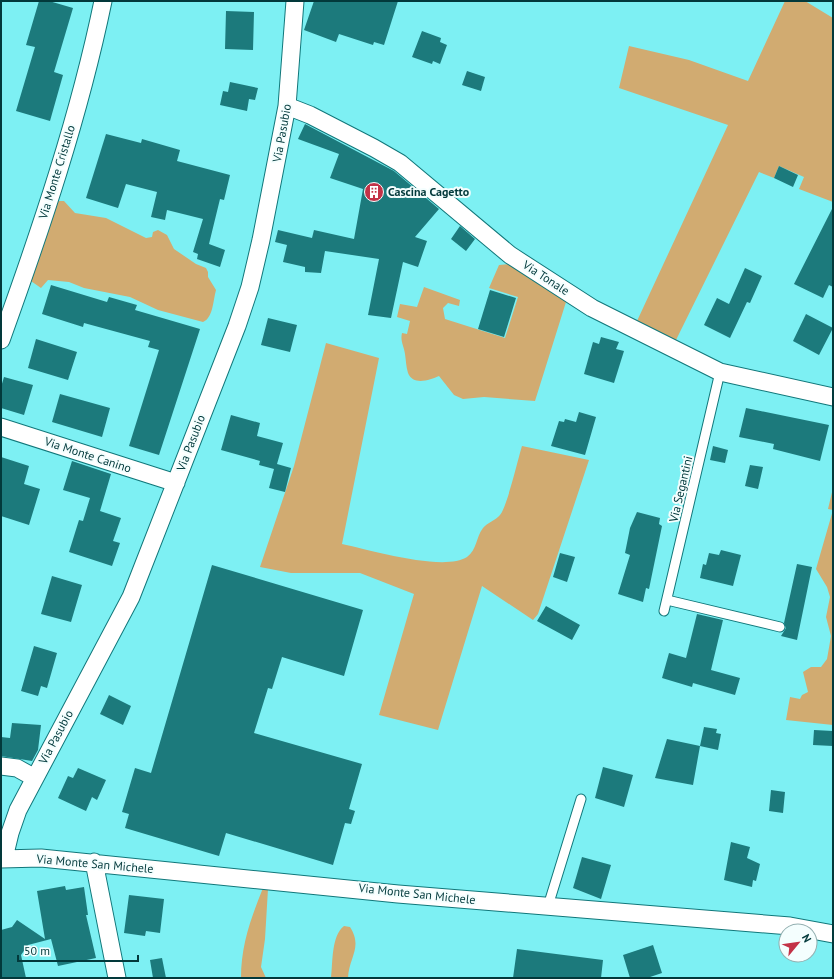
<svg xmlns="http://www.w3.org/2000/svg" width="834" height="979" viewBox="0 0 834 979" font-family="'PT Sans',sans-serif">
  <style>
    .green { fill: #d1ab71 }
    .building { fill: #1c7a7c }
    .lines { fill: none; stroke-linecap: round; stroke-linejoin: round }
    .service-casing { stroke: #11777a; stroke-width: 11 }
    .minor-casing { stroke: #11777a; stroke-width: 19 }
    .service { stroke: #fff; stroke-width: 9 }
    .minor { stroke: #fff; stroke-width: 17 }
    .labels { text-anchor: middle; stroke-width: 4; stroke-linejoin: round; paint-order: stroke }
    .street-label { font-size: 12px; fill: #02393b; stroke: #f4fefe }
    .poi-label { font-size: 12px; font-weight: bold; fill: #02393b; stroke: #f4fefe; text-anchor: start }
  </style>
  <rect width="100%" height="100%" fill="#7df0f3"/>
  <path class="green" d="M785,1H805L833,18V202L799,189L804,177L779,166L774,178L759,172L676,340L637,321L728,125L619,88L629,46L689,60L748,81Z
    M59,201H64L75,213L106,218L146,238L152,237L153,232L158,230L167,235L174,249L196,264L206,268L208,272V277L216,290C213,301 213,318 203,322L158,310L130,297L84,288L69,282L48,280L41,288L28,279L50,206Z
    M510,264L566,302L535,401L484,397L463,399L454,395L439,376C430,380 413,386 408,373C406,367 406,360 405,354C404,346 400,341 402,333L407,334L410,321L397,317L400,304L417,307L424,287L460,300L459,306L448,303L443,308L445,319L505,338L518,297L489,288L499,265Z
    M326,343L379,358L342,544C370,550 444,572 467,557C477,550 476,537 483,528C487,523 496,520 500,515C507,507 518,459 522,446L589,460L538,614L533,620L482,586L438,730L379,715L414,594L360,573H291L260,567L294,466Z
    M833,488V725L786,720L790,697L800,699L802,695L808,692L803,672L811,667H821L827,659L831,636L826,617L830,597L827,587L816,569L833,510L828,509Z
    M263,888L268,889L265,939L261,967L266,978H241C241,945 251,918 263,888Z
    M344,926L350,927C363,947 349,957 348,978H331C333,963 331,936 344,926Z"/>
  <path class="building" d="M39,1H49L73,8L54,72L63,75L50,121L16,111L35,47L26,45Z
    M314,1H398L384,45L374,42L373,45L339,34L336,42L304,30Z
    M226,11L254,12L253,50L225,49Z
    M422,31L441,38L440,42L447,45L440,64L433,61L432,64L412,57Z
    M467,71L485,77L481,91L462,85Z
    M230,82L258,88L255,100L249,99L247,111L220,105L223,91L228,92Z
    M305,124L394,171L439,209L415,237L427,241L418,267L403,262L391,318L368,315L379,259L325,251L321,273L305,272V267L283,262L287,245L275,242L278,230L312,238L314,230L354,239L363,189L330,178L339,154L298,139Z
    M106,134L141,143L142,139L180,150L177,161L230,175L224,200L220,199L209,244L225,250L220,267L197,259L198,254L193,252L203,219L167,210L165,220L151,217L157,192L126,184L118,208L86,198Z
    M779,166L798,175L793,187L774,178Z
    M833,207V287L829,285L823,298L794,284Z
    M460,226L475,239L466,251L451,239Z
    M745,268L762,276L750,303L747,302L730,338L704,325L717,298L729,304Z
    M51,285L107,302L109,297L137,305L135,310L200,329L159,455L129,446L159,350L148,347L150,341L84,323L83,327L42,314Z
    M490,290L516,298L504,337L478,329Z
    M806,314L833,328L819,355L793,341Z
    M268,318L297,325L290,352L261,345Z
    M601,337L619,342L616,349L624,351L614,383L584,374L593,342L599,344Z
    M36,339L77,352L68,380L28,368Z
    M4,377L33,385L24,415L1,408V387Z
    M60,394L110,408L102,437L52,422Z
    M746,408L829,425L820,461L773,449L774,444L739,437Z
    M579,412L596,417L585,455L551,446L559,421L564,422L565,419L576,422Z
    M231,415L260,423L257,436L283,443L277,464L291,468L285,492L269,488L274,469L259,465L260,461L221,450Z
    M713,446L728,450L725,463L710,460Z
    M1,457L29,466L24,484L40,489L29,525L1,516Z
    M72,461L111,474L100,511L121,518L113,541L120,543L112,566L69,552L79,520L83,521L90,498L63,490Z
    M750,465L763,467L758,489L745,486Z
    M637,512L660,518L659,524L662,526L649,589L646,588L643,602L618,594L630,555L625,553L630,528Z
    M721,550L741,555L733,586L700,578L703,564L706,565L709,553L719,555Z
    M560,553L575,557L567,582L553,577Z
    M797,564L812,567L797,640L781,636L786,628L784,623Z
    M212,565L363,610L344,676L282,657L272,689L268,688L254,733L362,764L349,809L355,811L351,824L345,823L333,865L226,833L219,856L125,828L129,814L122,812L135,768L151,773Z
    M52,576L82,585L71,622L41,614Z
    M546,606L580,625L572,640L537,621Z
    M697,614L723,620L711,670L740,678L735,695L693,683L692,687L662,678L669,653L686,658Z
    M34,646L57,653L47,688L41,686L38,696L21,691Z
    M109,695L131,706L123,725L100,714Z
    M12,723L41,725L38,750L32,761L1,756V737L10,738Z
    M704,727L717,729L716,733L721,734L718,750L700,746Z
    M814,730L833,731V746L813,745Z
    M667,739L700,746L693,785L655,778Z
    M603,767L633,775L624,807L595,798Z
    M78,768L106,780L97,800L92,797L86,811L58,798L68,776L73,778Z
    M771,790L785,792L783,813L769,811Z
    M731,842L750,847L747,858L760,864L756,881L753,880L752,887L724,880Z
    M582,857L611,865L601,899L573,888Z
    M65,886L66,890L84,887L88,915H86L96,958L58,966L51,939L28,945L21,955L26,978H1V930L12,927L17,920L45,939L37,891Z
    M129,895L164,899L160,933L146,931L145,936L124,933Z
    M653,945L662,973L647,978H630L623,955Z
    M517,949L603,960L601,978H513Z
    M162,958L166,978H153L150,960Z"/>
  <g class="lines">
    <g class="service-casing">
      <path id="service" d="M667,600L780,627
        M664,611L720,372
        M548,906L581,799"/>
    </g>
    <g class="minor-casing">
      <path id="minor" d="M287,106L310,115L374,148L400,163L510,255L592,308L720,372L833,397
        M1,340C41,229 79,117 103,1
        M1,427L176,483
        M1,766L17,768L35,778
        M4,858L10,833L18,810L131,597L237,326L250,287L261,240L287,106L295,1
        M1,859L41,858L398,894L790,926L833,934
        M94,862L117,978"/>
    </g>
    <use href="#service" class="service"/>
    <use href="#minor" class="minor"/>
  </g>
  <defs>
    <g id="building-disc" transform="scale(1)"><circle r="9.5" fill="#c33247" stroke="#f4fefe"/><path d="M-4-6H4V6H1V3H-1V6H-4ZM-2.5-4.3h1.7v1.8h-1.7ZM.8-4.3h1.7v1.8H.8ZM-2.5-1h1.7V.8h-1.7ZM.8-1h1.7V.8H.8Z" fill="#fff"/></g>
  </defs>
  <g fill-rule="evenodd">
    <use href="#building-disc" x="374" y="192"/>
  </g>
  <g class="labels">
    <g class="street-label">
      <text transform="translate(282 133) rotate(-80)" y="4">Via Pasubio</text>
      <text transform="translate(57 172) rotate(-73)" y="4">Via Monte Cristallo</text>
      <text transform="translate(546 278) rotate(33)" y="4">Via Tonale</text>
      <text transform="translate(191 443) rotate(-69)" y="4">Via Pasubio</text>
      <text transform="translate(88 455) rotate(18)" y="4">Via Monte Canino</text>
      <text transform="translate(681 489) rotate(-77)" y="4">Via Segantini</text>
      <text transform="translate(56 737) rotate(-62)" y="4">Via Pasubio</text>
      <text transform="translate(95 864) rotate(5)" y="4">Via Monte San Michele</text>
      <text transform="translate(417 894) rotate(6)" y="4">Via Monte San Michele</text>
    </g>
    <g class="poi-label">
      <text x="388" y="196">Cascina Cagetto</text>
    </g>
  </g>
  <rect width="834" height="979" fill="none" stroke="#02393b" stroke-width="4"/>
  <g transform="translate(798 943) rotate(61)"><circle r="19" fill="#f4fefe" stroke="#93afb0"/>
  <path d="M0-3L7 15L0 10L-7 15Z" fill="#c33247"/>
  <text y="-6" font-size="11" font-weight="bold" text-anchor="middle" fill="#02393b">N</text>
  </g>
  <path d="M18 955v6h120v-6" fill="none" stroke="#02393b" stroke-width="2"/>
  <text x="24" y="955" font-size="12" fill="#02393b" stroke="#f4fefe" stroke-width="3" paint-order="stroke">50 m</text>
</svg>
